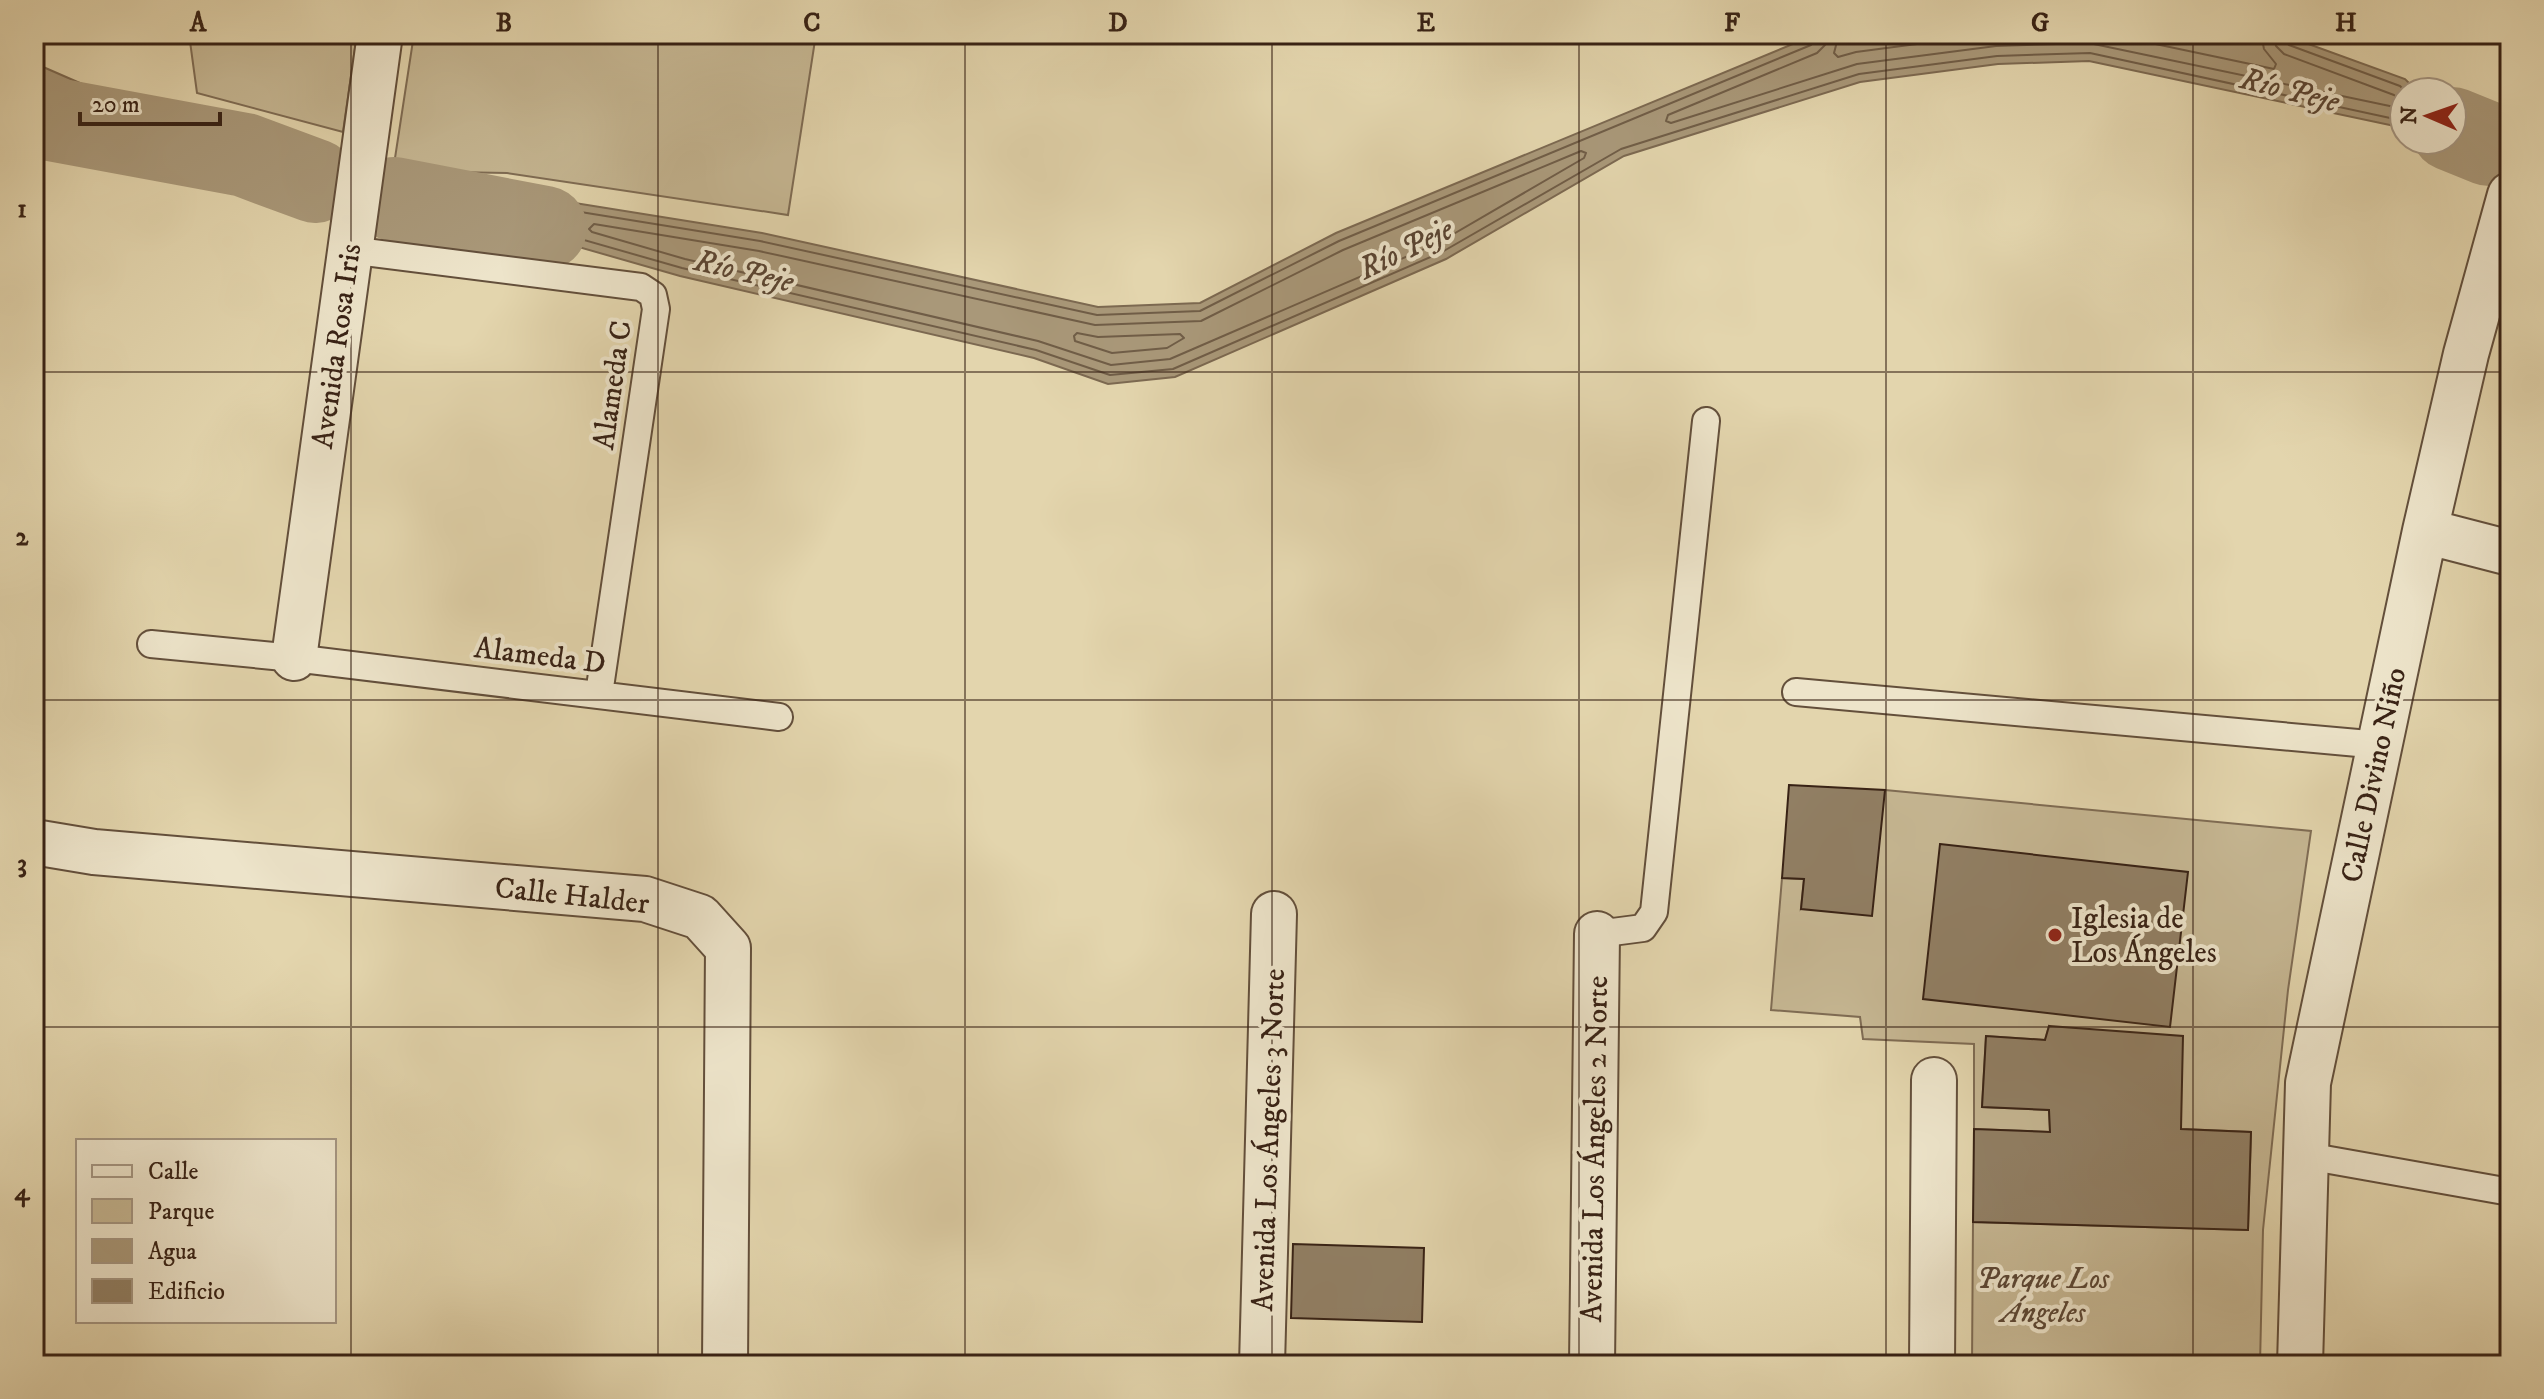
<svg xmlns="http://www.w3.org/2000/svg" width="2544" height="1399" viewBox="0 0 2544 1399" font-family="'IM FELL DW Pica',serif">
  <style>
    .green { fill: #c6b793; stroke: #7f6c54; stroke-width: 2 }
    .water { fill: #a99879; stroke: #7c6951; stroke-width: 2 }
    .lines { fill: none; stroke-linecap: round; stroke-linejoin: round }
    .shore { stroke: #705d47; stroke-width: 2 }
    .river { stroke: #a99879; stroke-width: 84 }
    .building { fill: #917f64; stroke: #382215; stroke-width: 2 }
    .service-casing { stroke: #634f3b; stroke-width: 30 }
    .minor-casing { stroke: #634f3b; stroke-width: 48 }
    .service { stroke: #ede4ca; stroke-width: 26 }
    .minor { stroke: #ede4ca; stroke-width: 44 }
    .grid { fill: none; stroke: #382215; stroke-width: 2; stroke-opacity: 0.55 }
    .poi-dot { fill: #8f2418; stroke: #ede4ca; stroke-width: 3 }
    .labels { text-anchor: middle; stroke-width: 8; stroke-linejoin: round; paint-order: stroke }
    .street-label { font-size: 30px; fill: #382215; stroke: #ede4ca }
    .poi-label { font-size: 30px; fill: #382215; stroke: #ede4ca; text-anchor: start }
    .park-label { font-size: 30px; font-style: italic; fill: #5c4734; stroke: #ede4ca }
    .water-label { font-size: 32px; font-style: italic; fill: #5a4533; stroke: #ede4ca }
    .neatline { fill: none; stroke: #382215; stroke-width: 3 }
    .grid-label { font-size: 26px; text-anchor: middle; font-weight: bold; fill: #382215 }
  </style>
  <rect width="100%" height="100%" fill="#e3d5ad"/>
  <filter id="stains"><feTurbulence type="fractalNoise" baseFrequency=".0025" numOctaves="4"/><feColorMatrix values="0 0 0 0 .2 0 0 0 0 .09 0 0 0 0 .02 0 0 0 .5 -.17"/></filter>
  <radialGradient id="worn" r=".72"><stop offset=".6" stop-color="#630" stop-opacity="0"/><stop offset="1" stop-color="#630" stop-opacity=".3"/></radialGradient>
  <path class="green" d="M189,34H357L343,132L197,93Z
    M414,34H816L788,215L507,173L393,171Z
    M1885,790L2311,831L2288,990L2263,1230L2260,1365H1972L1973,1222L2248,1230L2251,1132L2181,1129L2049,1026L2045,1040L1986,1036L1982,1107L2049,1110L2050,1132L1974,1129V1044L1863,1039L1860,1017L1771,1010L1782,878L1804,879L1801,908Z"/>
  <path class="water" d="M1817,34H2281L2405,79L2418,92H2404V128L2089,61L1998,64L1860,82L1624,156L1446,259L1175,377L1108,384L1034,358L680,276L432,205L525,195L762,233L1098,307L1200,303L1336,233Z
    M34,63L245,155L34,145Z"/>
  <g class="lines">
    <path class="shore" d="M1816,34V40L1811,45L1339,241L1200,311L1097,315L760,241L525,203L494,206L490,211L493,214L682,268L1036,350L1110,375L1173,369L1442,252L1621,149L1859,74L1997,56L2090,53L2404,121
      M1826,34L1825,45L1817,53L1668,115L1666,121L1671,123L1857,64L1996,46L2089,43L2404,109
      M1839,34L1834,53L1838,57L1856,52L1993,34
      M2108,34L2274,69L2276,64L2264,49L2261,34
      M2273,34L2276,46L2284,54L2394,95L2404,103
      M2283,34L2284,40L2289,45L2400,86L2406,92
      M34,72L181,136L184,140L179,144L34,137
      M34,83L127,124L129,127L125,131L34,127
      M1581,151L1586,153L1584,158L1438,243L1170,359L1111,365L1038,341L685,259L592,232L589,229L594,224L759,251L1095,325L1201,321L1343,250Z
      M1077,333L1098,337L1180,334L1184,338L1167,348L1112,353L1075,341L1074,336Z"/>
    <path class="river" d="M34,116L245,155L315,181
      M2452,129L2489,144
      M394,199L545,228"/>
  </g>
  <path class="building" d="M1789,785L1885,790L1872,916L1801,909L1804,879L1782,878Z
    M1940,844L2188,872L2170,1027L1923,999Z
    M2049,1026L2183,1036L2181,1129L2251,1132L2248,1230L1973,1222L1974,1129L2050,1132L2049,1110L1982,1107L1986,1036L2045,1040Z
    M1293,1244L1424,1248L1422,1322L1291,1318Z"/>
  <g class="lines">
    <g class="service-casing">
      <path id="service" d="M349,250L641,287L653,295L656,309L599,694
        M151,644L294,658L779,717
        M1796,692L2380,745
        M1597,934L1643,928L1654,912L1706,421
        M2307,1156L2510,1192"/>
    </g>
    <g class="minor-casing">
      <path id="minor" d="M2425,531L2510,553
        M294,658L380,34
        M34,842L94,852L645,899L700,917L728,948L725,1365
        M1262,1365L1274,914
        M1592,1365L1597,934
        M1932,1365L1934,1080
        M2300,1365L2308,1083L2425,531L2466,354L2510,195"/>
    </g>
    <use href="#service" class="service"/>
    <use href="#minor" class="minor"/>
  </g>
  <path class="grid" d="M351,34V1365M658,34V1365M965,34V1365M1272,34V1365M1579,34V1365M1886,34V1365M2193,34V1365M34,372H2510M34,700H2510M34,1027H2510"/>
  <circle class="poi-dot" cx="2055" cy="935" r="8"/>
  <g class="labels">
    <g class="street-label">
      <text transform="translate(336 346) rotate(-82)" y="10">Avenida Rosa Iris</text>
      <text transform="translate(612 385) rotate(-82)" y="10">Alameda C</text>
      <text transform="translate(540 655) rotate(7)" y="10">Alameda D</text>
      <text transform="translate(2373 775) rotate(-78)" y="10">Calle Divino Niño</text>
      <text transform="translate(572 895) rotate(6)" y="10">Calle Halder</text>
      <text transform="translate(1268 1140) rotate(-88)" y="10">Avenida Los Ángeles 3 Norte</text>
      <text transform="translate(1594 1149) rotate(-89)" y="10">Avenida Los Ángeles 2 Norte</text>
    </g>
    <g class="poi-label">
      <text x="2071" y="928">Iglesia de<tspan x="2071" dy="34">Los Ángeles</tspan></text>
    </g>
    <g class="park-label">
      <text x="2043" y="1288">Parque Los<tspan x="2043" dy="34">Ángeles</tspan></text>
    </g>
    <g class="water-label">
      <text transform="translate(2290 89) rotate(14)" y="11">Río Peje</text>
      <text transform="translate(1405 248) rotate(-26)" y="11">Río Peje</text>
      <text transform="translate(744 270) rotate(13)" y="11">Río Peje</text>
    </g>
  </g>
  <rect width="2544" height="1399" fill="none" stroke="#e3d5ad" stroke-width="88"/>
  <rect x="76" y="1139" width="260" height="184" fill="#ede4ca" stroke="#a59682" stroke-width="2"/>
  <rect x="92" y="1165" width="40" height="12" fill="#ede4ca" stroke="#a59682" stroke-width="2"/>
  <text x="148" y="1179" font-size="24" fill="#382215">Calle</text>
  <rect x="92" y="1199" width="40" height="24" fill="#c6b793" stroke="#a59682" stroke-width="2"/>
  <text x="148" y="1219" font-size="24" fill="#382215">Parque</text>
  <rect x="92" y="1239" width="40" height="24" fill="#a99879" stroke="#a59682" stroke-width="2"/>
  <text x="148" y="1259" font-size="24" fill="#382215">Agua</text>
  <rect x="92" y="1279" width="40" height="24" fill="#917f64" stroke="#a59682" stroke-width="2"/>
  <text x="148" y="1299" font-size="24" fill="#382215">Edificio</text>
  <g transform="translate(2428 116) rotate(272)"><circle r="38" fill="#ede4ca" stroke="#a59682" stroke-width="2"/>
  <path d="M0-6L14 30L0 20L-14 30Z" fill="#8f2418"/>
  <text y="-12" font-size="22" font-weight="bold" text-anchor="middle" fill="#382215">N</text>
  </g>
  <path d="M80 112v12h140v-12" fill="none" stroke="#382215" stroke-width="4"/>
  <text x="92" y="112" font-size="24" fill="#382215" stroke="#ede4ca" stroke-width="6" paint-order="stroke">20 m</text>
  <rect x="44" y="44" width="2456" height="1311" class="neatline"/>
  <g class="grid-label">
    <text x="198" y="31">A</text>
    <text x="504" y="31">B</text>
    <text x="812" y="31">C</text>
    <text x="1118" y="31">D</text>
    <text x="1426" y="31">E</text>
    <text x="1732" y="31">F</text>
    <text x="2040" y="31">G</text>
    <text x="2346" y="31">H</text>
    <text x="22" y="217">1</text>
    <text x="22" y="545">2</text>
    <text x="22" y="872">3</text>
    <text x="22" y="1200">4</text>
  </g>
  <rect width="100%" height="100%" filter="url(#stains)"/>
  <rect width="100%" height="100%" fill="url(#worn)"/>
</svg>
